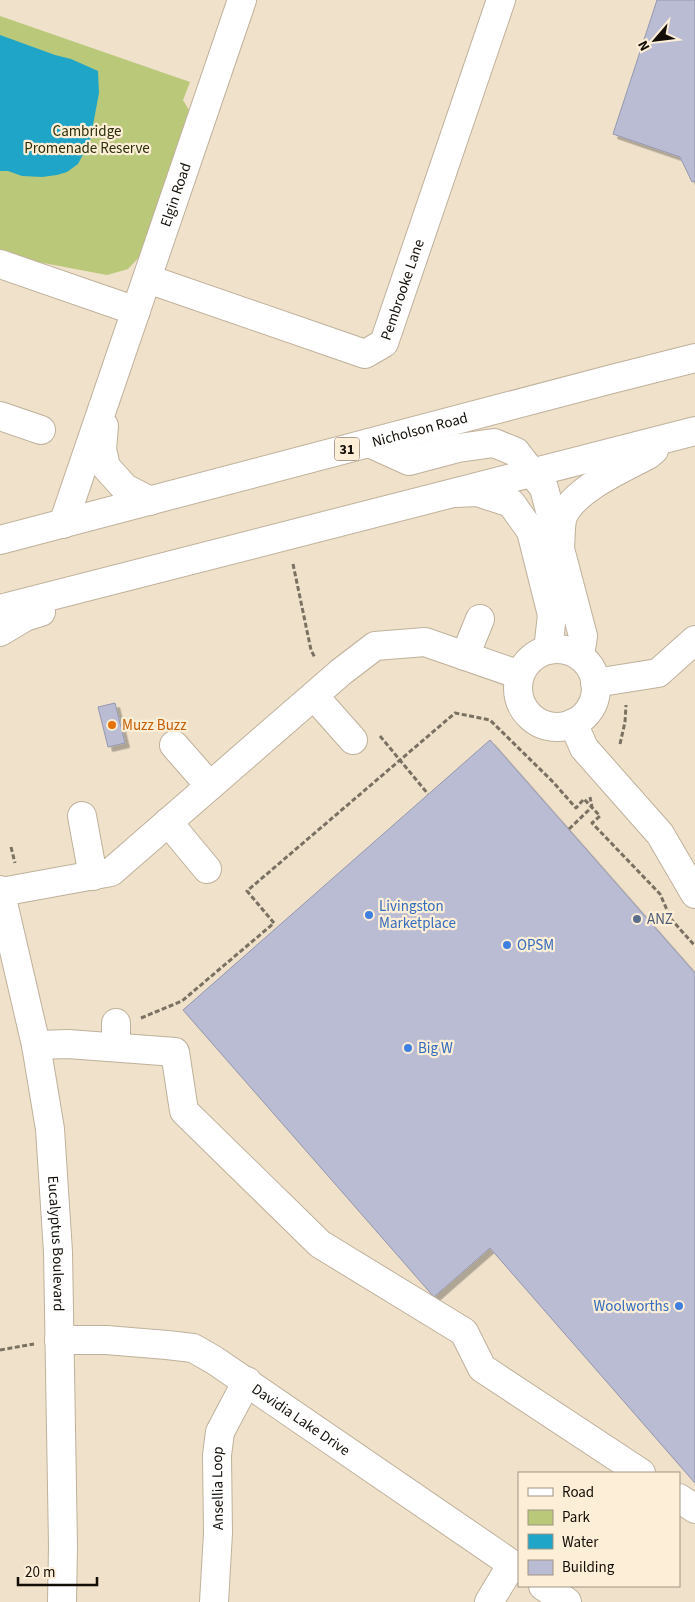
<svg xmlns="http://www.w3.org/2000/svg" width="695" height="1602" viewBox="0 0 695 1602" font-family="'Source Sans 3',sans-serif">
  <style>
    .green { fill: #bac879 }
    .water { fill: #1fa5c8 }
    .building { fill: #babcd4; stroke: #9597af; filter: url(#shadow) }
    .lines { fill: none; stroke-linecap: round; stroke-linejoin: round }
    .minor-casing { stroke: #bfb19b; stroke-width: 30 }
    .major-casing { stroke: #bfb19b; stroke-width: 30 }
    .path { stroke: #7a7162; stroke-width: 3; stroke-dasharray: 5 2.5; stroke-linecap: butt }
    .minor { stroke: #fff; stroke-width: 28 }
    .major { stroke: #fff; stroke-width: 28 }
    .food-dot { fill: #e8710a; stroke: #fdeed7; stroke-width: 2 }
    .shop-dot { fill: #3f7fe0; stroke: #fdeed7; stroke-width: 2 }
    .service-dot { fill: #5c6f8a; stroke: #fdeed7; stroke-width: 2 }
    .labels { text-anchor: middle; stroke-width: 4.5; stroke-linejoin: round; paint-order: stroke }
    .shield { fill: #fdeed7; stroke: #585045; stroke-width: 1 }
    .shield-label { font-size: 14px; font-weight: bold; fill: #120d06 }
    .park-label { font-size: 15px; fill: #2b3009; stroke: #fdeed7 }
    .street-label { font-size: 15px; fill: #120d06; stroke: #fdeed7 }
    .food-label { font-size: 15px; fill: #c56008; stroke: #fdeed7; text-anchor: start }
    .shop-label { font-size: 15px; fill: #366cbe; stroke: #fdeed7; text-anchor: start }
    .service-label { font-size: 15px; fill: #4e5e75; stroke: #fdeed7; text-anchor: start }
  </style>
  <defs>
    <filter id="shadow"><feDropShadow dx="4.5" dy="4.5" stdDeviation="0" flood-color="#0004"/></filter>
  </defs>
  <rect width="100%" height="100%" fill="#efe1ca"/>
  <path class="green" d="M0,16L190,82L183,100L189,110L140,256L128,269L107,275L33,261L0,252Z"/>
  <path class="water" d="M0,35L55,55L71,59L98,71L99,93L90,141L78,164L67,172L57,175L42,177L22,176L8,171H0Z"/>
  <path class="building" d="M657,0H695V181L692,182L680,157L613,134Z
    M115,703L125,743L108,747L98,707Z
    M490,740L695,973V1483L490,1248L434,1297L183,1010Z"/>
  <g class="lines">
    <g class="minor-casing">
      <g id="minor">
        <path d="M0,264L136,311"/>
        <path id="s1" d="M148,279L365,354L384,343L501,0"/>
        <path d="M0,416L41,430"/>
        <path d="M104,426L102,449L106,467L125,488L150,501"/>
        <path d="M369,443L409,461L458,448L494,443L516,452L544,488L583,636L580,656"/>
        <path d="M456,493L477,492L511,503L531,531L552,615L548,650"/>
        <path id="s2" d="M63,524L242,0"/>
        <circle cx="557" cy="688" r="39"/>
        <path d="M465,656L480,619"/>
        <path d="M595,683L658,673L695,640"/>
        <path d="M314,696L353,740"/>
        <path d="M573,723L584,748L660,834L695,894"/>
        <path d="M174,745L210,786"/>
        <path d="M82,816L93,876"/>
        <path d="M168,822L207,869"/>
        <path id="s3" d="M0,890L36,1045L50,1129L58,1252L63,1546L62,1602"/>
        <path d="M1,892L111,872L341,672L375,646L425,642L520,675"/>
        <path d="M116,1023V1047"/>
        <path d="M36,1045L68,1044L175,1052L184,1111L320,1244L464,1332L482,1368L641,1473"/>
        <path id="s4" d="M59,1340H106L167,1345L193,1348L214,1360L519,1569"/>
        <path d="M679,1498L695,1509"/>
        <path d="M543,1586L567,1602"/>
        <path id="s5" d="M214,1602L218,1533L217,1455L220,1432L247,1381"/>
        <path d="M489,1602L512,1564"/>
      </g>
    </g>
    <g class="major-casing">
      <g id="major">
        <path id="s6" d="M0,540L612,379L695,358"/>
        <path d="M560,547C561,538 560,525 563,516C575,489 622,469 648,455L654,450"/>
        <path d="M0,609L695,431"/>
        <path d="M0,632L25,617L41,612"/>
      </g>
    </g>
    <path class="path" d="M293,564L311,650L315,658
      M380,736L428,794
      M620,744L625,722L626,705
      M569,829L592,807L590,797
      M11,847L15,863
      M141,1018L182,1001L274,923L247,891L455,713L490,720L553,782L576,808L584,799L600,816L592,823L660,894L671,919L695,946
      M0,1350L34,1344"/>
    <use href="#minor" class="minor"/>
    <use href="#major" class="major"/>
  </g>
  <circle class="food-dot" cx="112" cy="725" r="5"/>
  <g class="shop-dot">
    <circle cx="369" cy="915" r="5"/>
    <circle cx="507" cy="945" r="5"/>
    <circle cx="408" cy="1048" r="5"/>
    <circle cx="679" cy="1306" r="5"/>
  </g>
  <circle class="service-dot" cx="637" cy="919" r="5"/>
  <g class="labels">
    <rect class="shield" x="334.5" y="437.5" width="25" height="23" rx="4"/>
    <g class="shield-label">
      <text x="347" y="454">31</text>
    </g>
    <g class="park-label">
      <text x="87" y="136">Cambridge<tspan x="87" dy="17">Promenade Reserve</tspan></text>
    </g>
    <g class="street-label">
      <text dy="5" stroke="none"><textPath href="#s2" startOffset="348">Elgin Road</textPath></text>
      <text dy="5" stroke="none"><textPath href="#s1" startOffset="308">Pembrooke Lane</textPath></text>
      <text dy="5" stroke="none"><textPath href="#s6" startOffset="434">Nicholson Road</textPath></text>
      <text dy="5" stroke="none"><textPath href="#s3" startOffset="359">Eucalyptus Boulevard</textPath></text>
      <text dy="5" stroke="none"><textPath href="#s4" startOffset="264">Davidia Lake Drive</textPath></text>
      <text dy="5" stroke="none"><textPath href="#s5" startOffset="114">Ansellia Loop</textPath></text>
    </g>
    <g class="food-label">
      <text x="122" y="730">Muzz Buzz</text>
    </g>
    <g class="shop-label">
      <text x="379" y="911">Livingston<tspan x="379" dy="17">Marketplace</tspan></text>
      <text x="517" y="950">OPSM</text>
      <text x="418" y="1053">Big W</text>
      <text x="669" y="1311" text-anchor="end">Woolworths</text>
    </g>
    <g class="service-label">
      <text x="647" y="924">ANZ</text>
    </g>
  </g>
  <rect x="518" y="1472" width="162" height="115" fill="#fdeed7" stroke="#9f9483"/>
  <rect x="528" y="1488" width="25" height="8" fill="#ffffff" stroke="#9f9483"/>
  <text x="562" y="1497" font-size="15" fill="#120d06">Road</text>
  <rect x="528" y="1510" width="25" height="15" fill="#bac879" stroke="#9f9483"/>
  <text x="562" y="1522" font-size="15" fill="#120d06">Park</text>
  <rect x="528" y="1534" width="25" height="15" fill="#1fa5c8" stroke="#9f9483"/>
  <text x="562" y="1547" font-size="15" fill="#120d06">Water</text>
  <rect x="528" y="1560" width="25" height="15" fill="#babcd4" stroke="#9f9483"/>
  <text x="562" y="1572" font-size="15" fill="#120d06">Building</text>
  <g transform="translate(655 40) rotate(242)" stroke="#fdeed7" stroke-width="4" paint-order="stroke">
  <path d="M0-4L9 19L0 12L-9 19Z" fill="#120d06"/>
  <text y="-8" font-size="14" font-weight="bold" text-anchor="middle" fill="#120d06">N</text>
  </g>
  <path d="M18 1577v8h79v-8" fill="none" stroke="#120d06" stroke-width="2.5"/>
  <text x="25" y="1577" font-size="15" fill="#120d06" stroke="#fdeed7" stroke-width="4" paint-order="stroke">20 m</text>
</svg>
